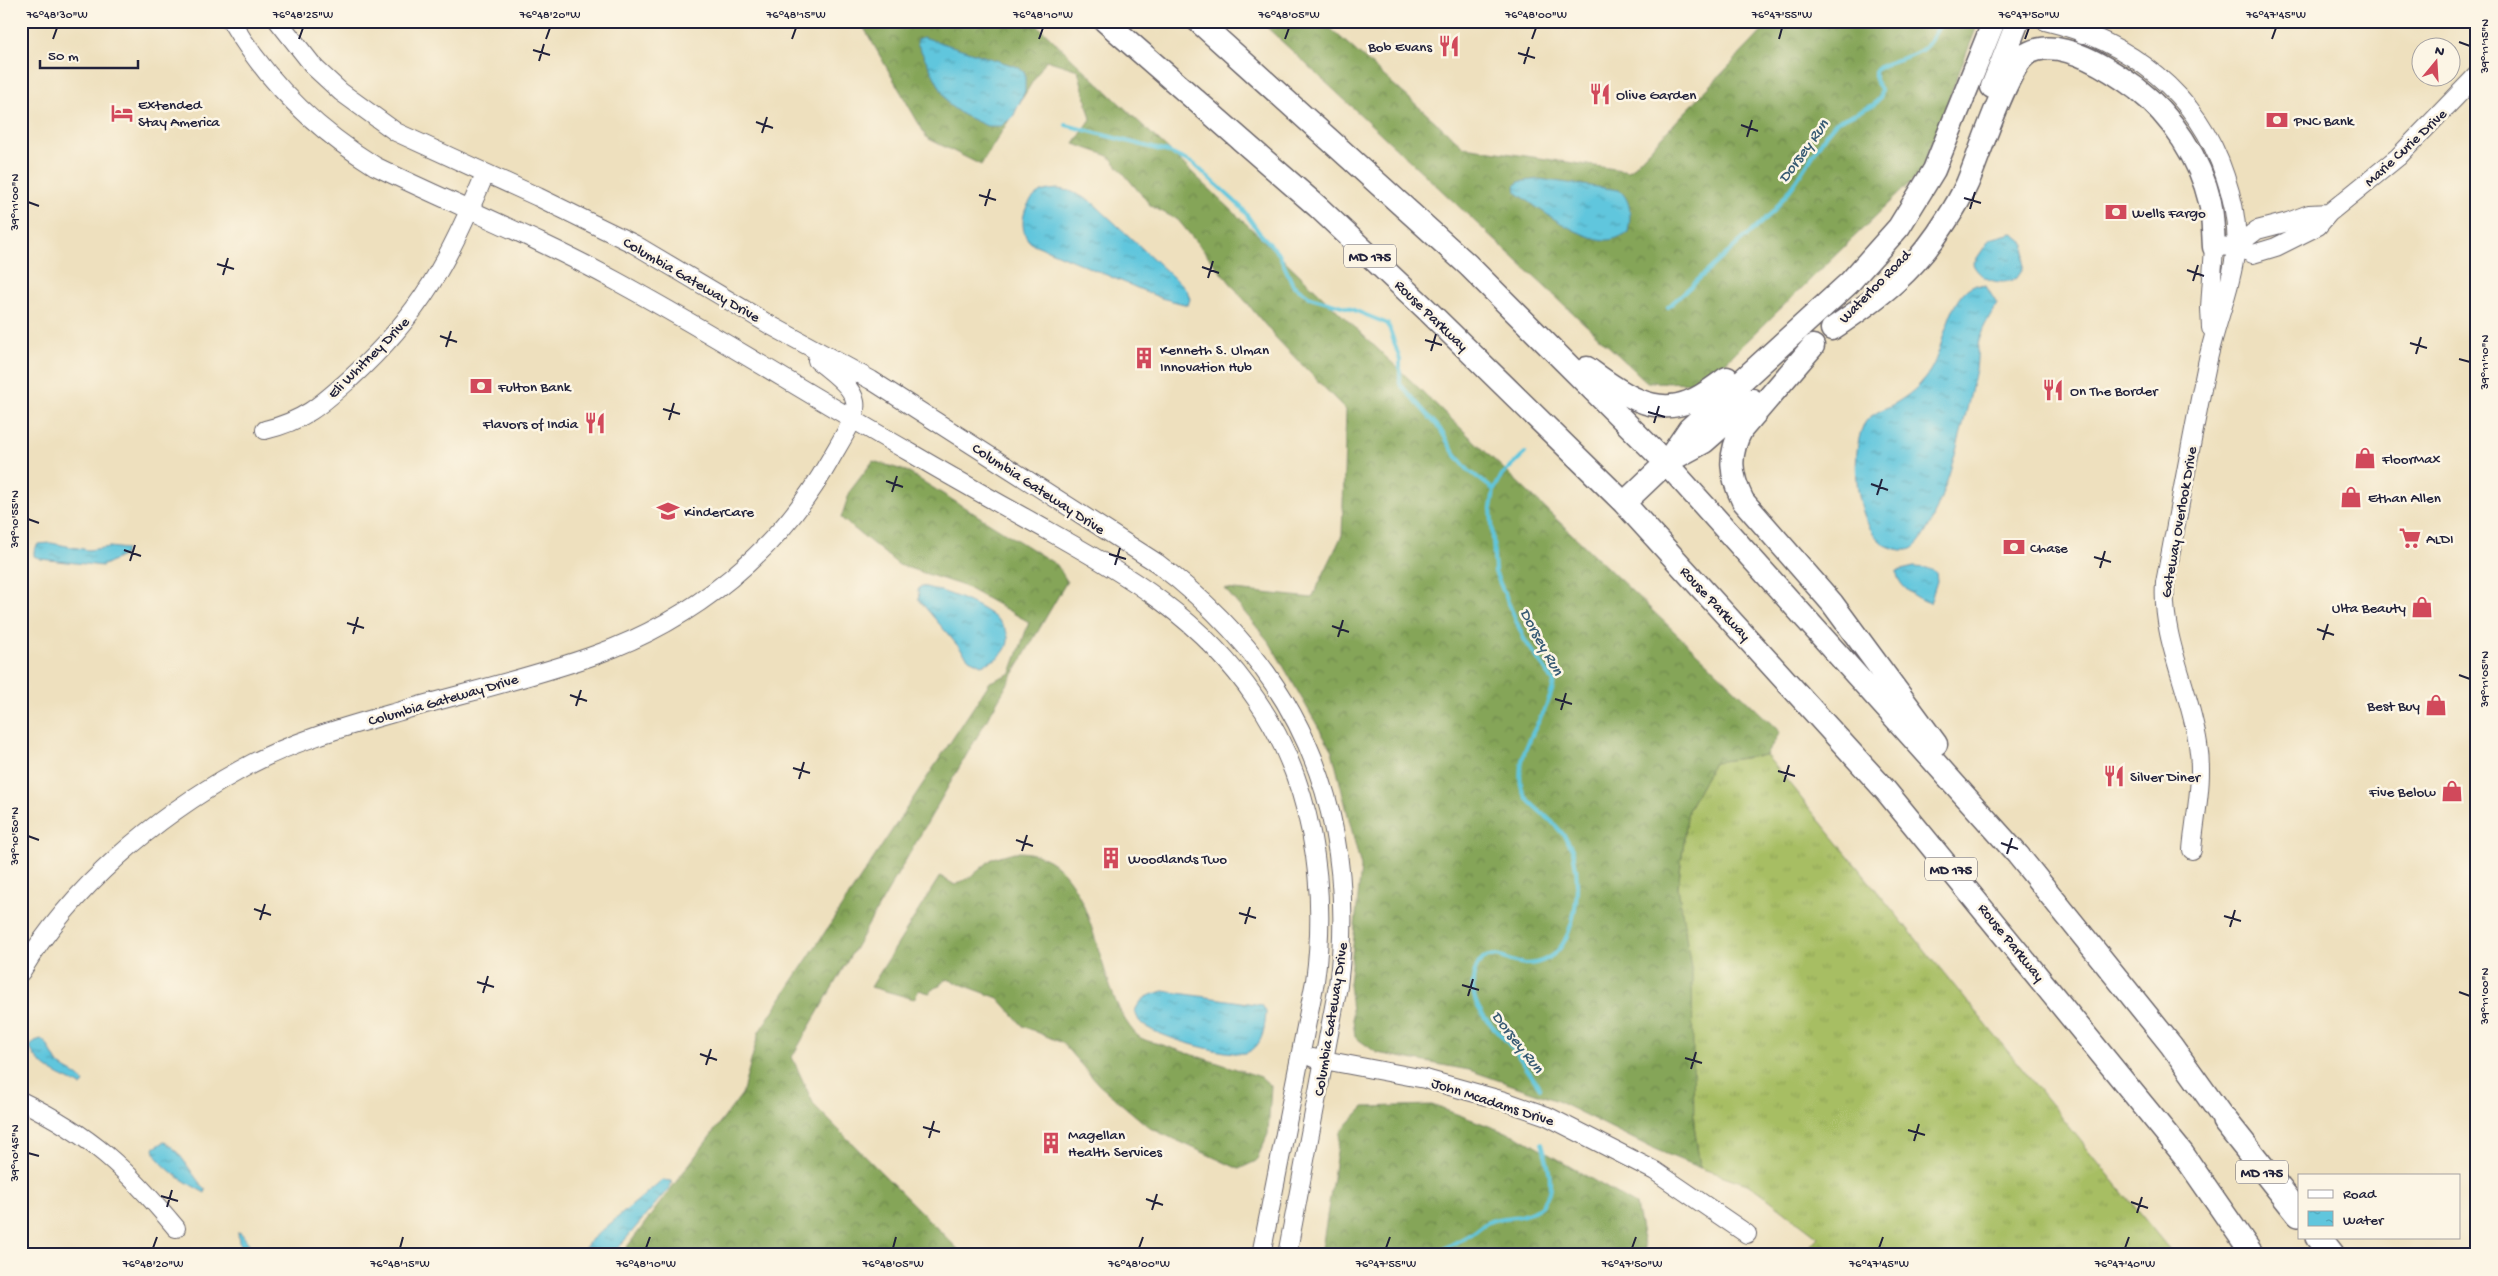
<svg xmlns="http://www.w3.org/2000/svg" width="2498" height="1276" viewBox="0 0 2498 1276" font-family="'Gochi Hand',sans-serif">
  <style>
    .grass { fill: url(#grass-tufts); stroke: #64704f }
    .forest { fill: url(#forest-crowns); stroke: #54644a }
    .water { fill: url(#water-ripples); stroke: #41748c }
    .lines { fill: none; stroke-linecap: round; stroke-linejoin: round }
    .stream { stroke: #60c6dd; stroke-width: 4 }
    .minor-casing { stroke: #696469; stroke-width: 20 }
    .major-casing { stroke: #696469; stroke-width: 25 }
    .highway-casing { stroke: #696469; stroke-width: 28 }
    .minor { stroke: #fff; stroke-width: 18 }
    .major { stroke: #fff; stroke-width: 22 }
    .highway { stroke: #fff; stroke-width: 25 }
    .ticks { fill: none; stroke: #22223b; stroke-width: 2 }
    .labels { text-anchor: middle; stroke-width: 5; stroke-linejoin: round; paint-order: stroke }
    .shield { fill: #fcf5e5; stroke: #63616e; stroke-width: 1 }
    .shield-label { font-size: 14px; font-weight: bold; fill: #22223b }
    .poi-label { font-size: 15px; fill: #22223b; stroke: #fcf5e5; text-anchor: start }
    .street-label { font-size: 15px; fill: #22223b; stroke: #fcf5e5 }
    .water-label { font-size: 16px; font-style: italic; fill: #385b74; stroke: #fcf5e5 }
    .neatline { fill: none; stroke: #22223b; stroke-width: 2 }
    .ticks-label { font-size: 12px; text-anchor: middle; fill: #22223b }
  </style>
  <defs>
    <pattern id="grass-tufts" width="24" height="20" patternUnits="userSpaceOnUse" patternTransform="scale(1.25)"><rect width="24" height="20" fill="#a7be63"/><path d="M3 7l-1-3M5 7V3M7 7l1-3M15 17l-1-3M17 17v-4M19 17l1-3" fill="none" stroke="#8fa357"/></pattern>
    <pattern id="forest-crowns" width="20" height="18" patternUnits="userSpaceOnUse" patternTransform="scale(1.25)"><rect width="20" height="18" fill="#85a559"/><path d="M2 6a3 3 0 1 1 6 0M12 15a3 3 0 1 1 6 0" fill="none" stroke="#6c864b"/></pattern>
    <pattern id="water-ripples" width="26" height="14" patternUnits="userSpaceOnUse" patternTransform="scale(1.25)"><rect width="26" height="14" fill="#60c6dd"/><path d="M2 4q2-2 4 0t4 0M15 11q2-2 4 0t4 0" fill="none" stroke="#4fa0b4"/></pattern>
  </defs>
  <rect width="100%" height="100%" fill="#fcf5e5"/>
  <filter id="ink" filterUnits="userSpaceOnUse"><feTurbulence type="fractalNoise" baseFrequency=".02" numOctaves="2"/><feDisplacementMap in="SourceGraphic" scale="10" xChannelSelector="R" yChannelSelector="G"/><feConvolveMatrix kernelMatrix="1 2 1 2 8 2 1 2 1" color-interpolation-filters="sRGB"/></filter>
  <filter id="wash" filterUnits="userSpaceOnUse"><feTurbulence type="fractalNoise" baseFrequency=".0096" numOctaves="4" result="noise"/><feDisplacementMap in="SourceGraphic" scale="20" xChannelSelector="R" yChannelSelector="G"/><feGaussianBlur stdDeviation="1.12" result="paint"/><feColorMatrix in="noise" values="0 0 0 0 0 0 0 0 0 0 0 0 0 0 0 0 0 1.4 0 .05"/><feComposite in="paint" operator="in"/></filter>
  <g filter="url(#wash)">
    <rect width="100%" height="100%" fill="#eee0be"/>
    <path class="grass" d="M1766,755L2174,1255H1801L1818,1237L1750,1185L1700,1168L1694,1125L1678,887L1688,810L1714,762Z"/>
    <path class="forest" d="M860,21H1033L1780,732L1766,755L1714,762L1688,810L1678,887L1692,974L1694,1125L1700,1168L1652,1148L1555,1100L1469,1070L1377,1053L1355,1037L1349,984L1361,867L1332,751L1270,643L1225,589L1312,598L1342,535L1346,410L1276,338L1178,220L1151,206L1109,156L1074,144L1091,119L1078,70L1046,60L981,165L927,138Z
      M1260,21H1322L1464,147L1629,171L1772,21H1979L1920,173L1704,383L1647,382Z
      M873,461L906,471L1057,565L1067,581L792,1057L814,1105L964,1255H621L742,1094L759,1032L990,682L1011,673L1029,622L964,586L899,565L841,518L850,491Z
      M1014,852C1103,849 1089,990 1138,1036C1144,1041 1156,1043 1163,1045C1195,1056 1228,1066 1261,1077L1271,1086L1268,1134L1256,1161L1239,1169L1150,1128L1099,1085L1062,1043L1023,1026L998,998L947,979L929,993L919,990L914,999L871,987L940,876L955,885L972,876L993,858Z
      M1432,1105L1519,1137L1636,1205L1646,1255H1321L1340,1132L1364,1107Z"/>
    <path class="water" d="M923,37L1018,67L1025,73V91L1013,117L1001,126H987L963,115L949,105L917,43L918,39Z
      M1539,179L1619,190C1632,201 1631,216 1628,232C1622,236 1614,240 1607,240C1580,240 1537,208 1516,192L1515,186L1518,182Z
      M1058,189L1070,191L1091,201L1187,290L1190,299L1188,305L1161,298L1031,243C1018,231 1022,207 1035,196C1042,190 1050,190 1058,189Z
      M2012,233L2025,244L2023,269L2017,278C2001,287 1980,280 1973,264L1990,239Z
      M1974,285L1986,286L1997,304C1991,314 1984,325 1980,337C1976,349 1978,363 1975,374C1968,407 1938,537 1911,549C1905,551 1898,550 1892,548C1856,537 1849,457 1863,426C1870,412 1887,409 1899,401C1912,393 1923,383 1931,369C1945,345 1948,296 1974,285Z
      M51,543L88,550L110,547L126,549L124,555L102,566L41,559L34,556V551L38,544Z
      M1914,567L1927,568L1936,572L1937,581L1930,603C1918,599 1896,586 1897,571Z
      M921,586C944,590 1022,616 1006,648C1001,658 991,662 981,665L969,659L919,600L918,590Z
      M1164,991L1262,1005L1266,1012C1265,1026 1263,1046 1248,1052C1233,1059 1150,1035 1140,1022C1138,1020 1136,1014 1135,1011C1141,997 1149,995 1164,991Z
      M41,1039C50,1045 51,1055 58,1063C65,1071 79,1073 84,1083L81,1086C62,1076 38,1069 30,1047L35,1041Z
      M164,1142C179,1147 193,1178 206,1190L205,1193C191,1185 155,1166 154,1148Z
      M662,1180L672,1181L670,1187L612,1255H584V1249L592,1239Z
      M238,1232L241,1233L257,1255H247L239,1242Z"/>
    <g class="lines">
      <path class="stream" d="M1066,125L1168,152L1194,164L1242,208L1258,231L1279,254L1293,285L1310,297L1349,308L1388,324L1400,360V384L1440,429L1454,453L1468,470L1494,490
        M1668,307L1774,211L1795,183L1826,134L1836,122L1873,105L1880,98L1881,89L1875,80V71C1889,58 1910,60 1924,48C1933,40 1936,30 1942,21
        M1525,453L1502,475L1494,490L1491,508L1495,572L1524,639L1554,682C1548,717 1515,747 1521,785C1524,802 1541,811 1552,822C1561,831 1572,844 1574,857C1580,883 1577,918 1564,942C1556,957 1536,967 1520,963C1511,962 1503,956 1494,956C1477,954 1472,976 1473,989C1475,1013 1493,1025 1507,1042C1520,1056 1529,1073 1540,1088
        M1444,1255L1445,1249C1454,1242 1462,1240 1471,1234C1480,1229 1484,1222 1494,1220C1503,1217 1512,1218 1521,1216C1562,1205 1550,1173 1542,1143"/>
    </g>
  </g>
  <g filter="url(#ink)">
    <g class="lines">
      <g class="minor-casing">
        <path id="minor" d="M231,21C267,82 315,129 375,166C455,205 538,238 616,281C716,335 812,397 911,453C955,479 1000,504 1045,529C1128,576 1201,617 1256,699C1312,781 1328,884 1315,981L1261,1255
          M278,21L315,68L341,92L396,132L538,197L634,244L770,325L871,380L1157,563C1298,669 1360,810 1338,986L1287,1255
          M2045,21C2129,41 2198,93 2225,176C2233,199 2238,222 2236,247C2232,287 2215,324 2207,364C2192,437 2179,510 2165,583C2161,639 2190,689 2198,744C2204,781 2195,814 2192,850
          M2236,246L2257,230L2288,222L2309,214L2329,213
          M2211,328L2210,308L2214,247L2236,246L2253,254L2276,247L2318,226L2329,213L2398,157L2477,75
          M265,430C304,421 322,404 351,378C421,314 449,260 485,174
          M21,972C72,887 155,817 240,770C289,742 344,727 397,712C463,693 531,678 595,655C694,620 779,551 830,460C861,406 871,401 817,360
          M1313,1058L1425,1079L1504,1101L1547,1116L1655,1171L1747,1234
          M21,1101C91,1135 127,1169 176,1228"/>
      </g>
      <g class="major-casing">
        <path id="major" d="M1105,21L1318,207L1426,309L1624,503L1886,791L2183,1154L2253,1255
          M1198,21L1468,265L1666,463L2018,855L2171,1045L2236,1136
          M2074,21L2083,32
          M1992,87L2018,21
          M1832,329C1881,296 1914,272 1946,221C1954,209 1961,197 1967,184C1978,159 2007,67 2027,54C2059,35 2111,70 2137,89C2172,116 2200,159 2210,202C2213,216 2213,232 2214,247
          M1813,346L1742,429C1728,454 1730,475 1743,501L1832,603L1936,744
          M1587,368C1616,389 1651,417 1688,402C1703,397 1715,386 1727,378
          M1669,461L1704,442L1752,400
          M1624,503L1666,463L1689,429L1849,283L1899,227L1934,170L1994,21"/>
      </g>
      <g class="highway-casing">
        <path id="highway" d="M2225,1121L2299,1214
          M2318,1237L2332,1255"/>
      </g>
      <use href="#minor" class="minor"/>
      <use href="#major" class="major"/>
      <use href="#highway" class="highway"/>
    </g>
  </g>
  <path class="ticks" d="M53,39L57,28M299,39L303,28M546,39L550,28M792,39L796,28M1039,39L1043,28M1285,39L1289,28M1532,39L1536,28M1779,39L1782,28M2025,39L2029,28M2272,39L2276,28M2459,42L2470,46M533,50L550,55M1518,53L1535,58M539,61L544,44M1524,64L1529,47M756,122L773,128M1741,125L1758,131M762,133L767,117M1747,137L1752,120M979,195L996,200M1964,198L1981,203M28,202L39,206M985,206L990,189M1970,209L1975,192M217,264L234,269M1202,267L1219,273M2187,270L2204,276M223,275L228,258M1208,278L1213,261M2193,281L2198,265M440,336L457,342M1425,340L1442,345M2410,343L2427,348M446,347L451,331M1431,351L1436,334M2416,354L2421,337M2459,359L2470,362M663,409L680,414M1648,412L1665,417M669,420L674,403M1654,423L1659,406M886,481L903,487M1871,484L1888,490M892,492L897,476M1877,495L1882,479M28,519L39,523M124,550L141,556M1109,554L1126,559M2094,557L2111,562M130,561L135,545M1115,565L1120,548M2100,568L2105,551M347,623L364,628M1332,626L1349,632M2317,629L2334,635M353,634L358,617M1338,637L1343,620M2323,640L2328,624M2459,675L2470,679M570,695L587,701M1555,699L1572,704M576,706L581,690M1561,710L1566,693M793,768L810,773M1778,771L1795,776M799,779L804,762M1784,782L1789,765M28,836L39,840M1016,840L1033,846M2001,843L2018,849M1022,851L1027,835M2007,854L2012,838M254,909L271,915M1239,913L1256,918M2224,916L2241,921M260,920L265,904M1245,924L1250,907M2230,927L2235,910M477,982L494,987M1462,985L1479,990M2459,992L2470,996M483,993L488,976M1468,996L1473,979M700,1054L717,1060M1685,1058L1702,1063M706,1065L711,1049M1691,1069L1696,1052M923,1127L940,1132M1908,1130L1925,1135M929,1138L934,1121M1914,1141L1919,1124M28,1153L39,1156M161,1196L178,1201M1146,1199L1163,1205M2131,1202L2148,1208M167,1207L172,1190M1152,1210L1157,1194M2137,1213L2142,1197M153,1248L157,1237M400,1248L403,1237M646,1248L650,1237M893,1248L896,1237M1139,1248L1143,1237M1386,1248L1390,1237M1632,1248L1636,1237M1879,1248L1883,1237M2125,1248L2129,1237"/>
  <defs>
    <g id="restaurant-bare" transform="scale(1.725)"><path d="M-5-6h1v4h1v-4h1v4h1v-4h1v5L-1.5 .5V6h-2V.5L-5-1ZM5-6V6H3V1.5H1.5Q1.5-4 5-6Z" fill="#d1495b" stroke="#fcf5e5" stroke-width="2.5" paint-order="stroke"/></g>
    <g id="hotel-bare" transform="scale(1.725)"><path d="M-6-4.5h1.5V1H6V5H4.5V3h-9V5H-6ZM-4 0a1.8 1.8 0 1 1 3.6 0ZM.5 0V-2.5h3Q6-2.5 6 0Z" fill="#d1495b" stroke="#fcf5e5" stroke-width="2.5" paint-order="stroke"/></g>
    <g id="bank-bare" transform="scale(1.725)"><path d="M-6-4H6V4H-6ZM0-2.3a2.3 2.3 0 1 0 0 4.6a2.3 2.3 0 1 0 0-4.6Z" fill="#d1495b" stroke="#fcf5e5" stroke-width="2.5" paint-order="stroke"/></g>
    <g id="building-bare" transform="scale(1.725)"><path d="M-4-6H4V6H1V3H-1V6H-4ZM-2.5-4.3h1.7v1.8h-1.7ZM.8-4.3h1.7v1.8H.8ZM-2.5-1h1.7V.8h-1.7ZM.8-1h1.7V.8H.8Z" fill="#d1495b" stroke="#fcf5e5" stroke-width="2.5" paint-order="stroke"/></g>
    <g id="shop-bare" transform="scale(1.725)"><path d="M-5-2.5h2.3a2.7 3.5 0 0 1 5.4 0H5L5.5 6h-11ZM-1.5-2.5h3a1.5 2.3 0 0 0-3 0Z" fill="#d1495b" stroke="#fcf5e5" stroke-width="2.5" paint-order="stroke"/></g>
    <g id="school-bare" transform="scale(1.725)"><path d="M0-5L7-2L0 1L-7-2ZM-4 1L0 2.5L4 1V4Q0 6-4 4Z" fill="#d1495b" stroke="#fcf5e5" stroke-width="2.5" paint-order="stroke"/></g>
    <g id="supermarket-bare" transform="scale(1.725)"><path d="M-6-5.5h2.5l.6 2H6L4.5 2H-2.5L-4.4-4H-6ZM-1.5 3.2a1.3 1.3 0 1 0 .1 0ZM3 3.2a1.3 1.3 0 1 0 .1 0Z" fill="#d1495b" stroke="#fcf5e5" stroke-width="2.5" paint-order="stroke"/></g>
  </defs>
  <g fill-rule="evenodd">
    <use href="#restaurant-bare" x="1449" y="46"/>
    <use href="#restaurant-bare" x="1600" y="94"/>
    <use href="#hotel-bare" x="122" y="113"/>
    <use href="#bank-bare" x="2277" y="120"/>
    <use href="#bank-bare" x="2116" y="212"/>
    <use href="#building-bare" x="1144" y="358"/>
    <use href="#bank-bare" x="481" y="386"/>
    <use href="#restaurant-bare" x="2053" y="390"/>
    <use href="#restaurant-bare" x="595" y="423"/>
    <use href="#shop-bare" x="2365" y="458"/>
    <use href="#shop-bare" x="2351" y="497"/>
    <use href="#school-bare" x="668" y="511"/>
    <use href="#supermarket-bare" x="2410" y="538"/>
    <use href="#bank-bare" x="2014" y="547"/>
    <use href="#shop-bare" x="2422" y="607"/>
    <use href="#shop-bare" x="2436" y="705"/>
    <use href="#restaurant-bare" x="2114" y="776"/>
    <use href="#shop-bare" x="2452" y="791"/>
    <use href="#building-bare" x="1111" y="858"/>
    <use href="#building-bare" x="1051" y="1143"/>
  </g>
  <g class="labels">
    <g class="shield">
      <rect x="1344" y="244.5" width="52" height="23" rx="4"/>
      <rect x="1925" y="857.5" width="52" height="23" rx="4"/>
      <rect x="2236" y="1160.5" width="52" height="23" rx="4"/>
    </g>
    <g class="shield-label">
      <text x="1370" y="261">MD 175</text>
      <text x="1951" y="874">MD 175</text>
      <text x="2262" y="1177">MD 175</text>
    </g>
    <g class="poi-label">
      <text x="1432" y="51" text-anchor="end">Bob Evans</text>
      <text x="1616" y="99">Olive Garden</text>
      <text x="138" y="109">Extended<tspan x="138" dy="17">Stay America</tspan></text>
      <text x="2294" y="125">PNC Bank</text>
      <text x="2132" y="217">Wells Fargo</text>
      <text x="1160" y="354">Kenneth S. Ulman<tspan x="1160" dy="17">Innovation Hub</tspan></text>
      <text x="498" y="391">Fulton Bank</text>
      <text x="2070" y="395">On The Border</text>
      <text x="578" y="428" text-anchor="end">Flavors of India</text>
      <text x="2382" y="463">FloorMax</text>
      <text x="2368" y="502">Ethan Allen</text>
      <text x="684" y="516">KinderCare</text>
      <text x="2426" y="543">ALDI</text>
      <text x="2030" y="552">Chase</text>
      <text x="2406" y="612" text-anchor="end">Ulta Beauty</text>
      <text x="2420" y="710" text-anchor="end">Best Buy</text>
      <text x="2130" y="781">Silver Diner</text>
      <text x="2436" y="796" text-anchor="end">Five Below</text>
      <text x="1128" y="863">Woodlands Two</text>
      <text x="1068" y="1139">Magellan<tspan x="1068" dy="17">Health Services</tspan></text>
    </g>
    <g class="street-label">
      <text transform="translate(2405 147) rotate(-43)" y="5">Marie Curie Drive</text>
      <text transform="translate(692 279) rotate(30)" y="5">Columbia Gateway Drive</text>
      <text transform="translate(1874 286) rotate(-46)" y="5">Waterloo Road</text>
      <text transform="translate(1432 315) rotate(44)" y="5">Rouse Parkway</text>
      <text transform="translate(368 357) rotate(-45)" y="5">Eli Whitney Drive</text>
      <text transform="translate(1039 488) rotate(33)" y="5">Columbia Gateway Drive</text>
      <text transform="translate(2178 522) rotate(-80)" y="5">Gateway Overlook Drive</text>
      <text transform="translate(1716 603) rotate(47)" y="5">Rouse Parkway</text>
      <text transform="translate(443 699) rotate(-16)" y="5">Columbia Gateway Drive</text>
      <text transform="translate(2012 942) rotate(51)" y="5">Rouse Parkway</text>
      <text transform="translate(1330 1019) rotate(-81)" y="5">Columbia Gateway Drive</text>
      <text transform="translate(1493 1101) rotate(18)" y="5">John Mcadams Drive</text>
    </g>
    <g class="water-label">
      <text transform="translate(1802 150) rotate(-54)" y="6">Dorsey Run</text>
      <text transform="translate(1543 641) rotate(61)" y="6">Dorsey Run</text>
      <text transform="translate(1519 1041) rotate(52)" y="6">Dorsey Run</text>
    </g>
  </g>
  <rect width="2498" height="1276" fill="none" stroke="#fcf5e5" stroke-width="55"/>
  <rect x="2298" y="1174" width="162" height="65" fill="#fcf5e5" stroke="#a5a1a1"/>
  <rect x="2308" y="1190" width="25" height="8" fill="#ffffff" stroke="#a5a1a1"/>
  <text x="2343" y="1198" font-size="15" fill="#22223b">Road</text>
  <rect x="2308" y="1211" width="25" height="15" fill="url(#water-ripples)" stroke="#a5a1a1"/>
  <text x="2343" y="1224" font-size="15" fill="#22223b">Water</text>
  <g transform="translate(2436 62) rotate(18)"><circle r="24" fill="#fcf5e5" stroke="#a5a1a1"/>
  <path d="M0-4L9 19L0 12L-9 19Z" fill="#d1495b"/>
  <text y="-8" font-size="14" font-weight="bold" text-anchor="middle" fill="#22223b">N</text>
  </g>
  <path d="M40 60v8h98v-8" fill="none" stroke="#22223b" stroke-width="2.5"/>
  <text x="48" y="60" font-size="15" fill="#22223b" stroke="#fcf5e5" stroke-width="4" paint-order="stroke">50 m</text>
  <rect x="28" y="28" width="2442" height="1220" class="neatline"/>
  <g class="ticks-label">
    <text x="57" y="18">76°48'30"W</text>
    <text x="303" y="18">76°48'25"W</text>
    <text x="550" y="18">76°48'20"W</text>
    <text x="796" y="18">76°48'15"W</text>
    <text x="1043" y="18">76°48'10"W</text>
    <text x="1289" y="18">76°48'05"W</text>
    <text x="1536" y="18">76°48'00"W</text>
    <text x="1782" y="18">76°47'55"W</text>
    <text x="2029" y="18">76°47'50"W</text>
    <text x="2276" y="18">76°47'45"W</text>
    <text transform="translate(2484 46) rotate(-90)" y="4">39°11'15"N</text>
    <text transform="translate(14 202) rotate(-90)" y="4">39°11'00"N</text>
    <text transform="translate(2484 362) rotate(-90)" y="4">39°11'10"N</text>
    <text transform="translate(14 519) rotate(-90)" y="4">39°10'55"N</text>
    <text transform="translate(2484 679) rotate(-90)" y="4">39°11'05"N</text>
    <text transform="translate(14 836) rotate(-90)" y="4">39°10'50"N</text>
    <text transform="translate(2484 996) rotate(-90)" y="4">39°11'00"N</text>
    <text transform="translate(14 1153) rotate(-90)" y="4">39°10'45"N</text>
    <text x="153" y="1267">76°48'20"W</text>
    <text x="400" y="1267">76°48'15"W</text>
    <text x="646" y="1267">76°48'10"W</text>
    <text x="893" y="1267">76°48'05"W</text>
    <text x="1139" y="1267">76°48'00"W</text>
    <text x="1386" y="1267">76°47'55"W</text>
    <text x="1632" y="1267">76°47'50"W</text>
    <text x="1879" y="1267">76°47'45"W</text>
    <text x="2125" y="1267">76°47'40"W</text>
  </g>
</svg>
